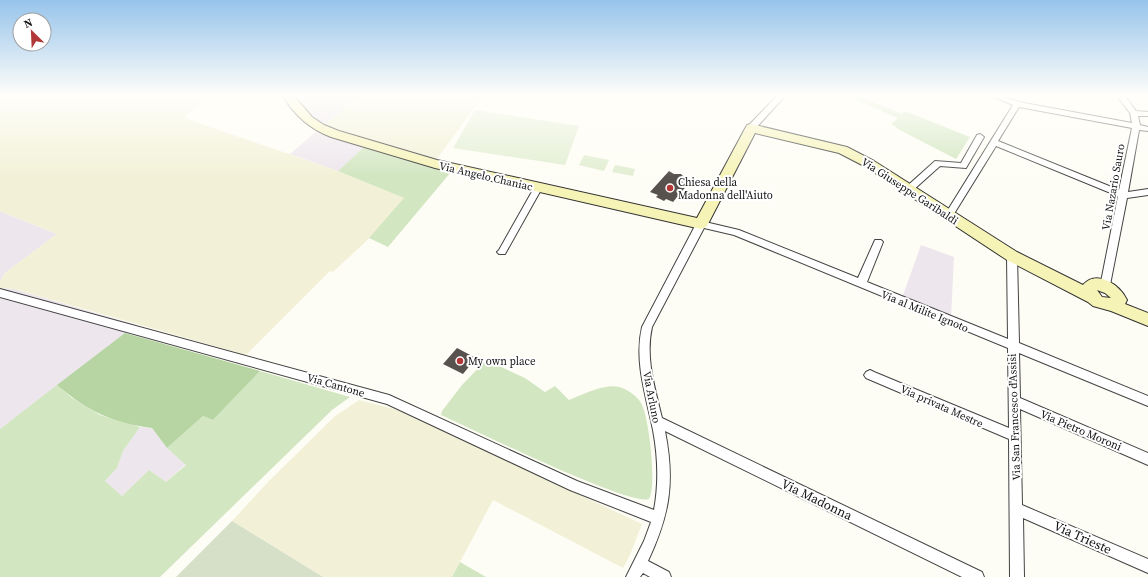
<svg xmlns="http://www.w3.org/2000/svg" width="1148" height="577" viewBox="0 0 1148 577" font-family="'Source Serif 4',serif">
  <style>
    .industrial { fill: #ede6ed }
    .farmland { fill: #f2f1d7 }
    .green { fill: #d2e6c1 }
    .forest { fill: #b6d5a2 }
    .cemetery { fill: #d6dfc7 }
    .pitch { fill: #e2eed2 }
    .building { fill: #58524e }
    .lines { fill: none; stroke-linecap: round; stroke-linejoin: round }
    .street-casing { stroke: #434343; stroke-width: 2 }
    .secondary-casing { stroke: #323232; stroke-width: 2 }
    .street { fill: #fff; fill-rule: evenodd }
    .secondary { fill: #f6f3b7; fill-rule: evenodd }
    .poi-dot { fill: #b23837; stroke: #fff; stroke-width: 1.5 }
    .labels { text-anchor: middle; stroke-width: 4; stroke-linejoin: round; paint-order: stroke }
    .street-label { font-size: 11px; fill: #101010; stroke: #fff }
    .poi-label { font-size: 11px; fill: #101010; stroke: #fff; text-anchor: start }
    .near-street-label { font-size: 13px; fill: #101010; stroke: #fff }
  </style>
  <rect width="100%" height="100%" fill="#fefdf5"/>
  <path class="industrial" d="M298,96H359L323,126L306,109Z
    M319,129L367,145L338,171L290,154Z
    M0,211L57,234L5,273L0,282Z
    M921,245L954,257L951,318L902,298Z
    M0,288L14,289L137,325L0,429Z
    M140,427L152,428L167,448L186,464L166,482L149,470L122,496L105,481L117,468L123,451Z"/>
  <path class="farmland" d="M0,96H207L184,118L338,171L404,198L376,232L333,272L330,271L246,355L14,289L0,288V282L5,273L57,234L0,211Z
    M359,96H483L436,160L323,126Z
    M359,400L394,409L407,414L642,524L630,555L623,568L493,500L452,577H323L232,521L268,482L334,417Z"/>
  <path class="green" d="M847,96H859L902,114L905,111L970,137L956,159L896,128L897,127L891,124L898,118Z
    M364,147L451,172L388,247L369,238L404,198L338,171Z
    M486,360L525,378L545,392L555,386L569,400C581,395 606,383 619,387C627,389 639,397 642,405C649,419 657,486 649,499C631,507 470,428 441,415L442,411L462,385Z
    M260,371L350,397L332,410L160,577H0V429L57,385L72,398L100,415L140,427L123,451L117,468L105,481L122,496L149,470L166,482L186,465L167,448L203,416L213,420Z
    M460,562L486,577H452Z"/>
  <path class="forest" d="M125,333L260,371L213,420L203,416L167,448L152,428C113,423 87,411 57,385Z"/>
  <path class="cemetery" d="M232,521L323,577H176Z"/>
  <path class="pitch" d="M475,110L579,126L565,165L453,148Z
    M584,155L609,160L604,171L579,165Z
    M615,165L635,169L633,176L612,172Z"/>
  <path class="building" d="M669,171L674,174H681L686,179L684,182L689,183L673,202L666,199L664,201L656,197L658,195L650,192Z
    M457,348L476,358L463,374L443,364Z"/>
  <g class="lines">
    <g class="street-casing">
      <path id="street" d="M777,96H785L754,130H748V126Z
        M992,96H1002L1019,102L1132,123L1130,113L1117,96H1125L1136,111L1148,112V116H1138L1140,125L1148,127V131L1139,130L1128,192L1148,189V195L1127,198L1109,290H1101L1100,287L1118,196L996,146L952,217H946L944,215L946,213L1013,105ZM1019,107L1132,128L1119,190L998,141Z
        M980,134L984,137L966,168L940,166L911,192H905L904,190L905,188L935,161L961,163L977,135Z
        M538,185L542,188L505,254H499L497,252L499,250L534,188Z
        M701,221L739,230L858,278L875,240H881L883,242L867,282L1008,339L1007,256L1012,252L1015,253L1017,256L1019,343L1148,396V406L1019,353L1020,398L1148,453V465L1020,409L1022,505L1148,559V573L1023,518L1024,577H1010L1009,439L866,378L864,375L866,372L870,370L874,372L1009,428L1008,348L734,235L704,228L652,327C645,358 655,388 662,418L982,572L984,577H962L665,431C675,482 670,514 648,561L669,572L671,577H650L643,573L640,577H626L644,541L651,522L570,490L387,404L0,297V289L389,395L577,481L654,510C659,483 658,457 653,430C646,396 634,361 642,327L696,224Z"/>
    </g>
    <g class="secondary-casing">
      <path id="secondary" d="M283,96H294L312,117L324,125L339,131L437,160L697,218L747,125L751,124L847,147L874,161L1017,252L1083,285C1097,269 1120,285 1127,300L1125,304L1148,313V326L1111,311L1093,306L1088,302L1007,260L866,167L839,153L755,133L708,224L706,227L701,229L435,168L331,137C310,129 294,115 283,96ZM1097,290L1105,293L1111,298L1102,297Z"/>
    </g>
    <use href="#street" class="street"/>
    <use href="#secondary" class="secondary"/>
  </g>
  <linearGradient id="sky" x2="0" y2="1"><stop stop-color="#97c4eb"/><stop offset="0.54" stop-color="#fffefa"/><stop offset="1" stop-color="#fffefa" stop-opacity="0"/></linearGradient>
  <rect width="1148" height="177" fill="url(#sky)"/>
  <g class="poi-dot">
    <circle cx="670" cy="188" r="4"/>
    <circle cx="460" cy="361" r="4"/>
  </g>
  <g class="labels">
    <g class="street-label">
      <text transform="translate(486 176) rotate(13)" y="4">Via Angelo Chaniac</text>
      <text transform="translate(1113 187) rotate(-80)" y="4">Via Nazario Sauro</text>
      <text transform="translate(910 191) rotate(33)" y="4">Via Giuseppe Garibaldi</text>
      <text transform="translate(925 311) rotate(22)" y="4">Via al Milite Ignoto</text>
      <text transform="translate(336 385) rotate(16)" y="4">Via Cantone</text>
      <text transform="translate(652 397) rotate(79)" y="4">Via Arluno</text>
      <text transform="translate(942 406) rotate(24)" y="4">Via privata Mestre</text>
      <text transform="translate(1014 417) rotate(-92)" y="4">Via San Francesco d'Assisi</text>
      <text transform="translate(1081 430) rotate(23)" y="4">Via Pietro Moroni</text>
    </g>
    <g class="poi-label">
      <text x="678" y="186">Chiesa della<tspan x="678" dy="13">Madonna dell'Aiuto</tspan></text>
      <text x="468" y="365">My own place</text>
    </g>
    <g class="near-street-label">
      <text transform="translate(817 499) rotate(26)" y="5">Via Madonna</text>
      <text transform="translate(1083 537) rotate(24)" y="5">Via Trieste</text>
    </g>
  </g>
  <g transform="translate(32 32) rotate(336)"><circle r="19" fill="#ffffff" stroke="#9f9f9f"/>
  <path d="M0-3L7 15L0 10L-7 15Z" fill="#b23837"/>
  <text y="-6" font-size="11" font-weight="bold" text-anchor="middle" fill="#101010">N</text>
  </g>
</svg>
